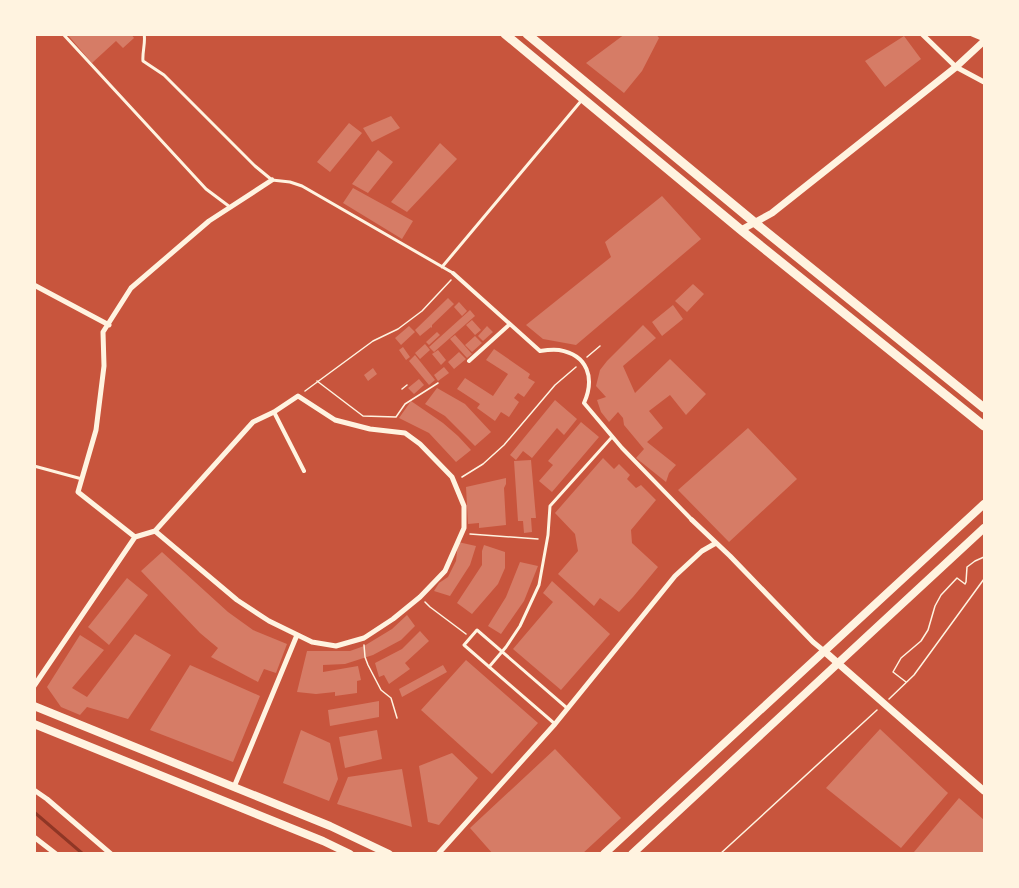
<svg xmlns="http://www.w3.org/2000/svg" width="1019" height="888" viewBox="0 0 1019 888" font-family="'Work Sans',sans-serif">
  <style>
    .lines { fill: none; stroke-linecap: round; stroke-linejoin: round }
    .stream { stroke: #8f3625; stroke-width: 3 }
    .building { fill: #d67c66 }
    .path { stroke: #fff3e0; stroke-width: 1.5 }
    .service { stroke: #fff3e0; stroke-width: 3 }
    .pedestrian { stroke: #fff3e0; stroke-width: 4 }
    .minor { stroke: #fff3e0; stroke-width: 5 }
    .tertiary { stroke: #fff3e0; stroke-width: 7 }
    .secondary { stroke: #fff3e0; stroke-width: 8 }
    .primary { stroke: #fff3e0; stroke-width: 9 }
  </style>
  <rect width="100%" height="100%" fill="#c8553d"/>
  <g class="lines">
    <path class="stream" d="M34,812L83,854"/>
  </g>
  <path class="building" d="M67,34H131L134,38L123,48L116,41L92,63Z
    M625,34H656L659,38L642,71L624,93L586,63Z
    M904,36L921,59L885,87L865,61Z
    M391,116L400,128L372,142L363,128Z
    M349,123L362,133L330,172L317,162Z
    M440,143L457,159L407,212L391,202Z
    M378,150L393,162L368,193L352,184Z
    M353,188L413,221L402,239L343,203Z
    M662,196L701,239L576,345L543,339L526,325L611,257L605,242Z
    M693,284L704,294L687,312L675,301Z
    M448,298L454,304L432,325V328L431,327L420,336L415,330Z
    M459,302L467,311L462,316L454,307Z
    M673,305L683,319L662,336L652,322Z
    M470,310L475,316L434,352L429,347Z
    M472,320L481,330L475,335L466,325Z
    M643,325L656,338L623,366L635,393L670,359L706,394L686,415L670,395L649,411L663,428L647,442L676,465L669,473L666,482L636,458L644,449L624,425L623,418L618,412L609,422L601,412L597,400L606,397L596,386L600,370L607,361Z
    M409,326L415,332L401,345L395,338Z
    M487,326L493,332L483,341L478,336Z
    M437,332L440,335L429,345L426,342Z
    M455,335L472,354L467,358L450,339Z
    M475,336L482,343L472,352L465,345Z
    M425,344L430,350L420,359L415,353Z
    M403,347L410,357L406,360L399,350Z
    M494,349L530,374L528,378L535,382L524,397L518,393L514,398L519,402L509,417L501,412L495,421L477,408L480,404L457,389L465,378L493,396L508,374L486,360Z
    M438,350L446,360L441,365L432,354Z
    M459,352L466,359L454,369L448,362Z
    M415,355L435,380L429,385L409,361Z
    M444,367L449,373L438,381L434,375Z
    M373,368L377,374L368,381L364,375Z
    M419,379L424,385L414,394L408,388Z
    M437,388L465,404L491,432L475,446L445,416L425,404Z
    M555,400L577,419L564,435L557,428L532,458L523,451L516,460L510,455Z
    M411,401L443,423L458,436L471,450L456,462L429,433L399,418Z
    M581,422L599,437L552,492L539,481L553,465L548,461Z
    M748,428L797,479L729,542L678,490Z
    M603,458L614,469L619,464L630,475L627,479L636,488L641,485L656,500L631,530L632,543L658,567L633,597L619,612L600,598L594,606L558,574L578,551L575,534L555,513Z
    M531,460L536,518H531L532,532L524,533L523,521H518L514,461Z
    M506,478V484L504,488L506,525L479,528V523L468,524L466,487Z
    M458,542L476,546L470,565L450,596L434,591L439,583L448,577L456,561Z
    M484,545L505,552V568L498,584L472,614L457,603L482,565V551Z
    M162,552L228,612L253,630L287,644L276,673L264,669L258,682L211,657L218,648L200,633L141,571Z
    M520,562L538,566L524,601L501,634L488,626L506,597Z
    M127,578L148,595L109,645L88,627Z
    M552,581L610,634L561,690L513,649L553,602L543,593Z
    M407,615L415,626L401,640L373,655L345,664L323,665V672L358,666L361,680L357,681V693L335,696V692L316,694L297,692L307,651H350L364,646L392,629Z
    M420,631L429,641L405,663L410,669L389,684L384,675L379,677L375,663L402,649Z
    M135,634L171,655L128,719L87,707L80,715L61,707L47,687L80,635L104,650L72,688L87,697Z
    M466,660L538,723L492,774L421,710Z
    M190,665L260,696L233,762L150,730Z
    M443,665L447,672L402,697L399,689Z
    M379,701V717L330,726L328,710Z
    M880,729L948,793L901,848L826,788Z
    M301,730L330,743L338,779L329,801L283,783Z
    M377,730L382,759L345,768L339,737Z
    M555,749L621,818L582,854H493L470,828Z
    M452,753L478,778L439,825L428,822L419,766Z
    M402,769L412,827L337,804L348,777Z
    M959,798L984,820V854H916L914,852Z"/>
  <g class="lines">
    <path class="path" d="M587,357L600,346
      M317,381L363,416L396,417L405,404L438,383
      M402,389L407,385
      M305,391L373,341L398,329L422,311L451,280
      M462,477L483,464L504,445L555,385L576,367
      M470,534L538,539
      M425,602L430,607L466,634
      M364,645L365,657L368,665L381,690L391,698L397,718
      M906,682L893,672L901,658L921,641L928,630L935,606L941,595L957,578L965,584L966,582L967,567L975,561L984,557
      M889,699L914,675L984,579
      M720,854L877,710"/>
    <path class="service" d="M63,34L206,189L230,207
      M144,34C146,41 142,53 143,61L164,75L255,166L272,180L290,182L302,186L453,273
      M442,267L581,101
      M34,466L82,479
      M489,667L506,647L520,626L539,585L548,535L550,506L612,437
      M555,724L464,645L477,630L567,708"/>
    <path class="pedestrian" d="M453,273L540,351C546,350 553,349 559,350C588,355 595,378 584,403L622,448L692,520
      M469,361L510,324
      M274,412L304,471"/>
    <path class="minor" d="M922,34L956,67L984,82
      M972,34L984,39
      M34,285L109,325
      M692,520L730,556L813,642L824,651
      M135,537L78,492L96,430L104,366L103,332L131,288L209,221L272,180
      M34,686L135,537L155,531L253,422L274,412L298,396L335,420L370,429L405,433L420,444L452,477L464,506V528L445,571L420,597L393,619L364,638L336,646L312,642L269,621L237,600L155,531
      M234,787L297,635
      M34,790L47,799L111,854
      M34,837L56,854
      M438,854L555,724L675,576L702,551L716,543"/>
    <path class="tertiary" d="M741,230L772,213L956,67L984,41
      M824,651L984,791"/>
    <path class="secondary" d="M34,706L330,826L389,854
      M34,724L323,841L350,854
      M604,854L984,504
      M632,854L984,528"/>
    <path class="primary" d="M505,34L741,230L984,426
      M527,34L754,222L984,408"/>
  </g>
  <rect width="1019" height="888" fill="none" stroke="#fff3e0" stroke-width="72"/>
</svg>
